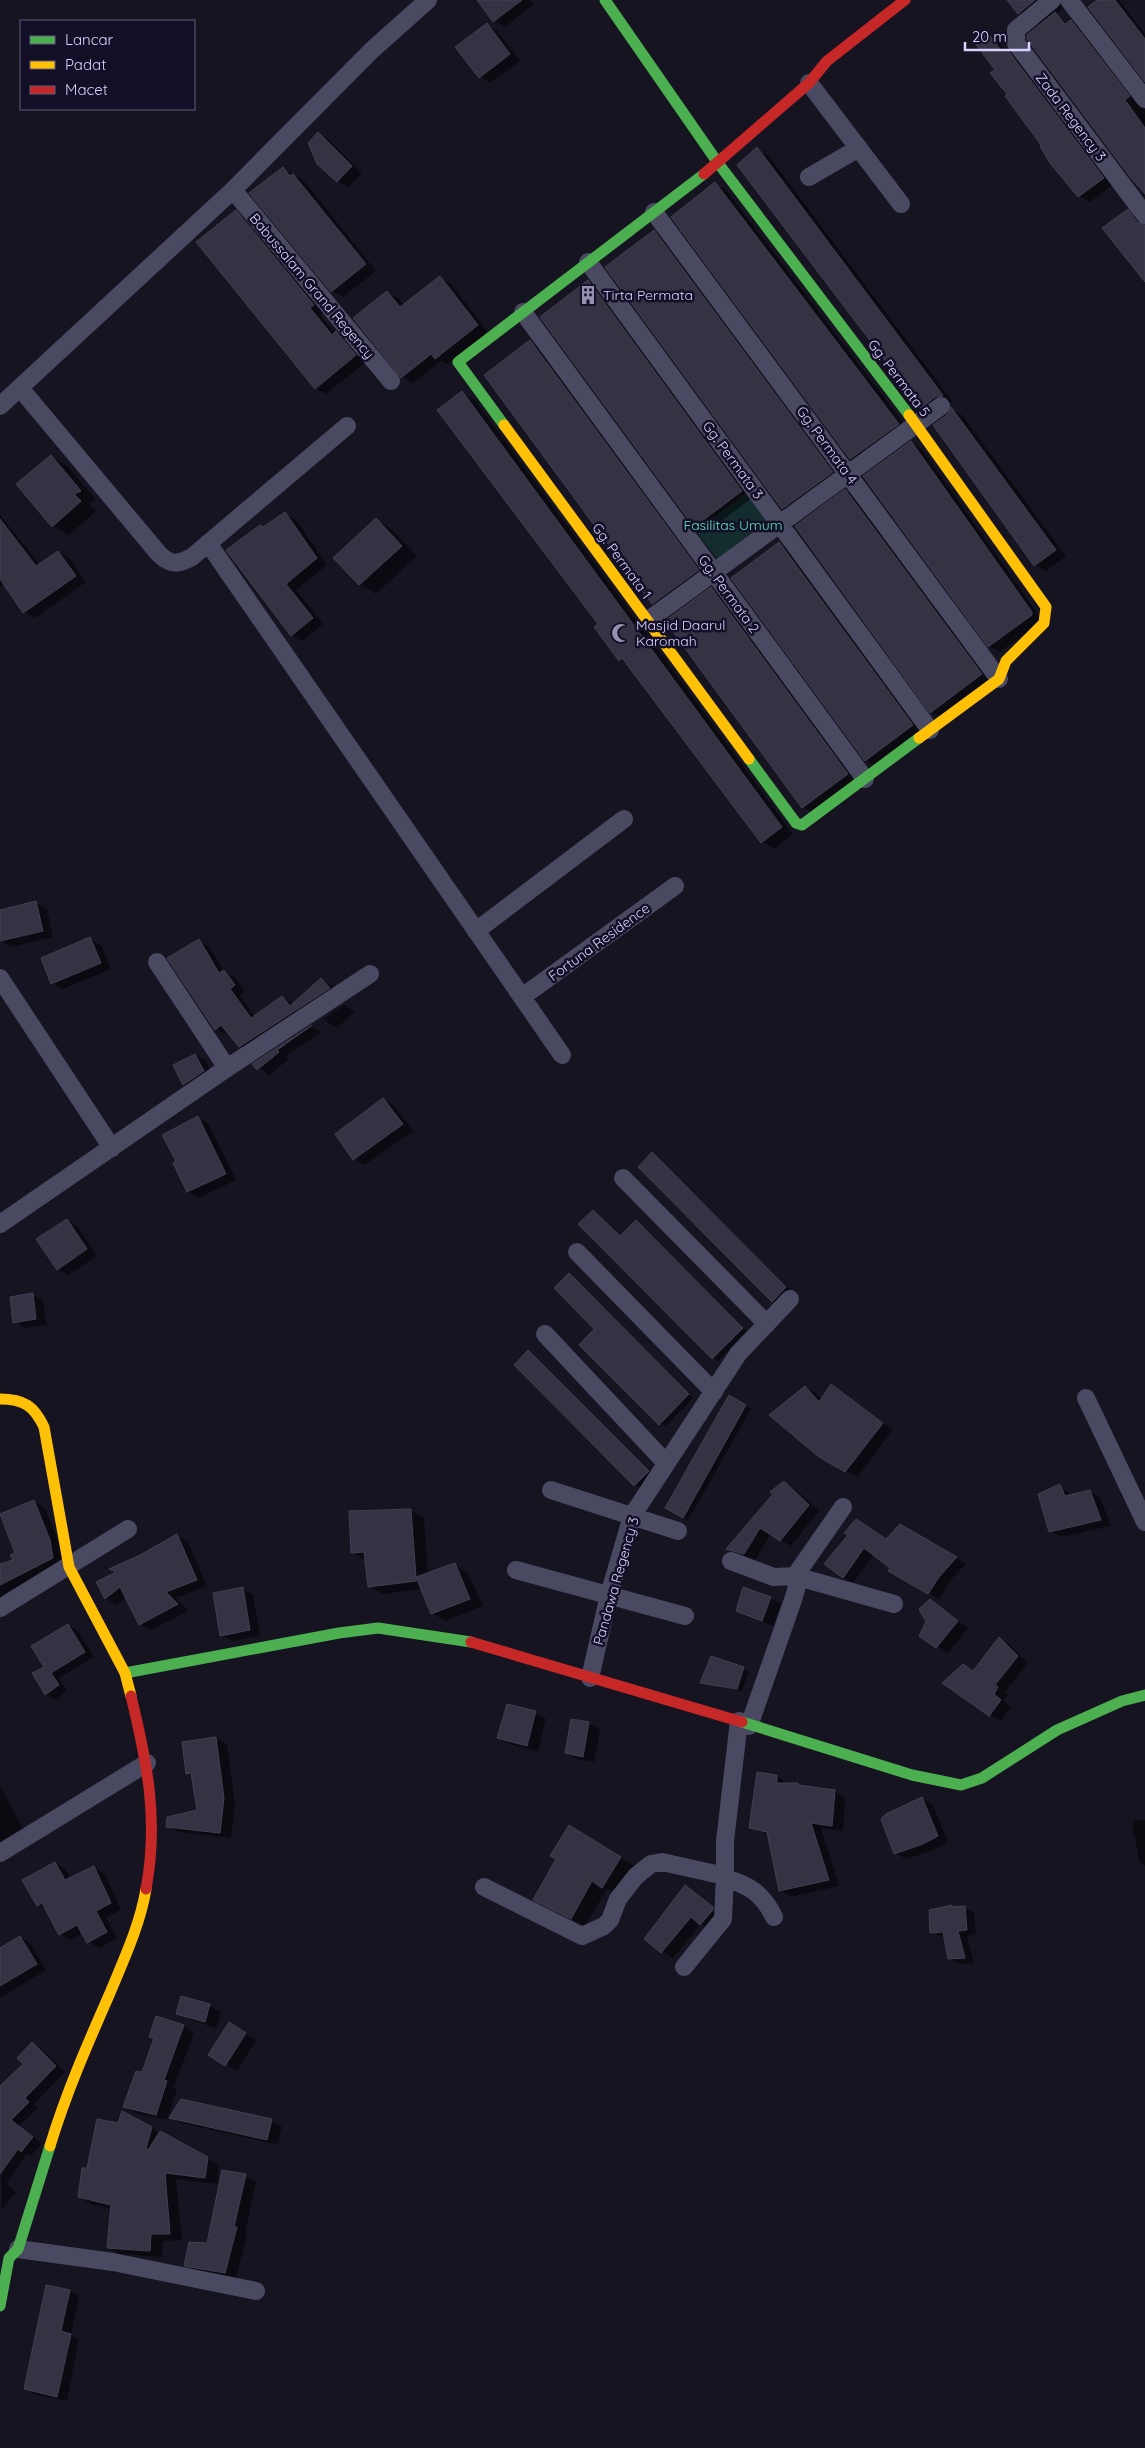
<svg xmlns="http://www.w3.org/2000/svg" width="1145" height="2448" viewBox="0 0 1145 2448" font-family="Quicksand,sans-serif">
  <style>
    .green { fill: #132c2d }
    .shadow { fill: #0007 }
    .building { fill: #343243; stroke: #433f54 }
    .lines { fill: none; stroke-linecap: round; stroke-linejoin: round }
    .street { stroke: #4a4962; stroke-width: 18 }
    .fast { stroke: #4caf50; stroke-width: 11 }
    .slow { stroke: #ffc107; stroke-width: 11 }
    .jam { stroke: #c62828; stroke-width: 11 }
    .labels { text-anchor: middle; stroke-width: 5; stroke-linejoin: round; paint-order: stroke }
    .street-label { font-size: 14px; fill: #d9d4ff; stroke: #130f26 }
    .poi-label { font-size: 14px; fill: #d9d4ff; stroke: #130f26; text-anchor: start }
    .park-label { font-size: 14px; fill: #5fe0c0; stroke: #130f26 }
  </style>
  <rect width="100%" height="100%" fill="#161421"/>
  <path class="green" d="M749,491L770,519L717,559L696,531Z"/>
  <path class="shadow" d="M478,0H531L534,4L505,27L494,21Z
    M1009,0H1067L1069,3L1056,14L1068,24L1071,21L1079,26L1145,110V192L1040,25L1019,13Z
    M1099,0H1119L1145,34V80Z
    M487,25L497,31L520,61L490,83L480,77Z
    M988,34L999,41L1007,51L1018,57L1114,184L1090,202L1079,196L1009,95L996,70Z
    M319,134L329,140L362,173L348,187L337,181Z
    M757,149L768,155L953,402L946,403L932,413L922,407Z
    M283,168L304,181L376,271L343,297L332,291Z
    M715,184L726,190L909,430L862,465L851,458L672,217Z
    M1128,211L1145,225V280Z
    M236,212L247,218L324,312L320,315L335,334L347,339L366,362L326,394L315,388Z
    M654,231L665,237L843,478L793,515L783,508Z
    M440,277L451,284L488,332L447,364L441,361L413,383L402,377L387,292L398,298L404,305Z
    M588,281L599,288L752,498L705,533L695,526Z
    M530,342L541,348L709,576L664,609L653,603Z
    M462,393L474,399L793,834L774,849L762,842L628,664L620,660Z
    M952,409L962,415L1066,556L1046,571L1035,565L949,415Z
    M911,442L922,449L1043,621L1000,652L989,646Z
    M51,456L68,466L96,500L89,503L96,511L69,535L53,526Z
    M846,491L856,497L992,681L942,718L931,712Z
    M285,514L296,520L327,565L296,590L323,624L302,641L291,635L264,528Z
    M0,515L40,565L58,552L69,558L86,582L35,618L24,612L5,584L0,587Z
    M376,519L392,529L417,556L376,594L360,584Z
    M780,544L790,550L923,732L877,766L866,760Z
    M711,589L722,595L858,780L814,813L803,807Z
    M36,903L47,909L53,937L11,947L1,941L0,911Z
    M90,939L101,945L111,969L63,989L52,983Z
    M199,941L209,947L225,972L235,978L245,991L240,996L255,1016L282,997L293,1003L322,979L332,986L340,994L251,1053L240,1046L229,1033L227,1035L216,1029Z
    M344,1005L355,1011L337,1028L323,1019Z
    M312,1027L321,1032L286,1056L289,1059L269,1075L254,1064Z
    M195,1055L206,1061L214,1078L195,1091L184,1084L174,1065Z
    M383,1099L394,1106L413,1131L365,1165L354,1159Z
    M197,1117L208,1123L236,1180L199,1198L188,1192L175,1163L178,1162Z
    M653,1154L791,1291L778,1304L773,1301Z
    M593,1211L621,1237L636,1221L641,1224L747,1331L718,1361L713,1358L580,1224Z
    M67,1220L78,1227L97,1256L68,1275L57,1269Z
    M569,1275L693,1398L665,1427L580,1345L596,1329Z
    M33,1295L43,1301L47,1325L25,1328L15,1322Z
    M528,1351L653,1474L640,1488L635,1485Z
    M806,1387L816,1393L822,1400L842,1392L893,1430L857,1477L819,1456Z
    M730,1397L751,1409L688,1520L666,1508Z
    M784,1482L795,1489L819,1511L791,1546L771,1534L755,1560L728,1549Z
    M1059,1486L1072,1495L1089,1491L1100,1497L1111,1526L1061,1537L1050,1531Z
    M34,1501L44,1507L61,1547L64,1564L0,1603V1565L14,1561Z
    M410,1510L424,1518L428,1574L455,1565L468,1573L483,1606L445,1621L432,1613L422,1589L383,1594L370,1586L365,1560L352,1552Z
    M900,1526L966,1564L949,1582L939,1599L890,1571L892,1568L874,1554L853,1583L843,1577L849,1535L887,1540Z
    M177,1536L188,1542L207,1586L176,1598L188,1611L151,1630L140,1624L126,1597L117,1605L106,1599L98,1582L119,1572L141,1556Z
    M242,1589L253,1595L260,1636L232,1641L221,1635Z
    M770,1598L781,1604L773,1626L738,1610Z
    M930,1600L968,1628L948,1653L921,1635L928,1622Z
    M68,1625L78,1631L94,1657L59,1678L67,1690L56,1700L46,1695L34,1674L46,1668Z
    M999,1639L1010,1645L1028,1663L1005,1692L1008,1694L1004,1701L1011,1707L1001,1721L944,1683L974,1672Z
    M711,1658L749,1671L742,1691L701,1682Z
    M535,1713L546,1719L538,1751L509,1744L499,1738Z
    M572,1720L589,1723L600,1729L594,1762L577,1759L566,1753Z
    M216,1738L227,1744L235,1805L231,1838L178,1832L167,1826L198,1811L193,1777L188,1774Z
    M758,1773L777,1776L788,1784L834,1791L845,1798L843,1831L821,1828L839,1886L791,1897L780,1890L769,1835L751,1827Z
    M0,1786L25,1832L0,1858Z
    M922,1799L933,1805L948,1842L934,1850L906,1859L895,1853Z
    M1145,1820V1866L1140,1863L1135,1838L1133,1836V1821Z
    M583,1834L634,1866L617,1894L607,1889L585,1926L548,1907Z
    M55,1863L65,1869L71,1878L94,1868L105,1874L121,1910L106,1917L117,1938L99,1948L88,1942L83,1933L70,1940L60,1934L47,1910L38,1905Z
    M685,1887L723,1914L712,1930L701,1924L673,1958L645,1939Z
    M951,1906L955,1908L964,1907L974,1913L976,1935L967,1936L974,1963L959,1964L950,1958L945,1938L932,1932Z
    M20,1937L30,1943L46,1970L0,1998V1949Z
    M182,1998L210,2006L221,2012L216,2028L188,2019L177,2013Z
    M157,2018L184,2026L194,2033L174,2087L177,2089L167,2120L135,2113L125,2107L142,2074L155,2039L150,2036Z
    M240,2030L256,2040L237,2071L210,2055Z
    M32,2044L41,2049L65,2072L34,2104L38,2108L19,2126L42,2143L31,2156L27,2154L6,2184L16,2192L2,2209L0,2088L24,2064Z
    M181,2100L272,2121L282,2127L278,2145L181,2123L170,2117Z
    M123,2113L219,2165L217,2184L176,2179L182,2240L163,2241L162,2257L120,2254L108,2247L112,2209L91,2204L79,2197L88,2170L118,2124Z
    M245,2176L256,2182L245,2233L247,2235L236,2278L196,2271L186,2265L208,2245Z
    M70,2291L79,2296L71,2335L79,2340L67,2401L34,2394L25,2389Z"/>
  <path class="building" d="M477,0H522L493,22Z
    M1007,0H1035L1018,14Z
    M1097,0H1115L1145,39V82L1088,7Z
    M1055,12L1065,24L1071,20L1130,96L1125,100L1145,128V194L1131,178L1027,39V35Z
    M487,23L510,54L479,78L455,47Z
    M988,33L1003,53L1007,49L1104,178L1078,197L1050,163L1040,146L1041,145L1005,96L1007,94L990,73L995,70L975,43Z
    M318,132L352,166L337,182L317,164L308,143Z
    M757,147L939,390L943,396L935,397L921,408L737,165Z
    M283,167L290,176L293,174L366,264L331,292L249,193Z
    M715,182L899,424L850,459L671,217Z
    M1128,209L1137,222L1145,225V282L1102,228Z
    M236,210L314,305L310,308L332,335L336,331L356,355L315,389L196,242Z
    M654,230L833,472L782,509L605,267Z
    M440,276L478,325L435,359L431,354L401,378L353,318L387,291L400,307Z
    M588,280L742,491L694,527L540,317Z
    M530,340L699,570L652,604L484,375Z
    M462,391L782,827L761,843L622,658L619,661L594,627L598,624L437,410Z
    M951,407L1056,550L1034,566L933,425L948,414Z
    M911,441L1032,612V615L988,647L863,476Z
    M51,455L81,491L74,494L81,501L52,527L16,484Z
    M845,489L982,674L930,713L795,526Z
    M285,512L317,558L286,584L313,618L291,636L226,550L260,525L263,527Z
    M376,518L402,546L359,585L333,558Z
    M0,519L36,566L58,551L76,576L23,613L0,579Z
    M779,542L913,725L865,761L731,578Z
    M711,587L848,774L802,808L665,621Z
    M36,901L43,931L0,941V910Z
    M90,937L101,963L51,984L41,958Z
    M199,939L219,973L224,970L235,985L230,989L251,1018L282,996L290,1006L321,978L330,988L239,1047L221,1025L215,1030L167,958Z
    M312,1025L277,1050L279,1052L257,1070L252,1064Z
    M195,1054L204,1071L183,1085L173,1065Z
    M383,1098L403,1124L353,1160L335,1134Z
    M198,1116L226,1174L187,1192L173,1163L176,1161L162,1135Z
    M652,1152L786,1287L772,1302L638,1167Z
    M593,1210L620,1236L636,1220L743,1328L712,1359L578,1224Z
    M67,1219L87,1249L57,1270L36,1239Z
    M569,1273L689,1394L659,1425L579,1345L594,1329L554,1288Z
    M33,1293L36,1319L13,1323L10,1297Z
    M528,1350L649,1471L634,1486L514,1365Z
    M831,1384L883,1423L845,1472L819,1457L769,1415L805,1386L819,1402Z
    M729,1395L746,1405L683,1518L665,1508Z
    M784,1481L809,1505L780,1541L760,1528L744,1554L726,1549L773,1494L770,1492Z
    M1060,1484L1065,1496L1090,1490L1101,1520L1049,1532L1038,1494Z
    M34,1500L50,1540L53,1558L0,1585V1564L13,1560L10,1555L15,1553L0,1514Z
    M411,1509L416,1577L455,1563L470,1599L431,1614L416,1577V1581L368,1587L364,1552L351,1553L349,1511Z
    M856,1519L886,1539L900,1524L957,1557L939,1577L928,1594L888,1571L890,1568L864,1548L843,1578L824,1564L848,1535L844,1533Z
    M177,1534L197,1580L166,1592L178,1604L139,1625L120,1587L105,1599L96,1582L116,1572L109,1569L140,1555Z
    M243,1587L250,1630L220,1636L213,1593Z
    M743,1587L771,1597L762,1621L736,1611Z
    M930,1599L958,1621L936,1648L919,1636L926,1622L919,1609Z
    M68,1624L85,1652L51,1673L59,1685L45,1695L32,1673L44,1667L31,1646Z
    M999,1637L1018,1656L995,1685L998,1687L994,1694L1001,1700L989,1716L942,1683L963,1664L973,1671Z
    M711,1656L744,1667L737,1689L700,1683Z
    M507,1704L536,1711L527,1746L497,1738Z
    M571,1719L589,1722L583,1757L565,1753Z
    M216,1737L224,1798L220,1833L166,1827L167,1817L197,1810L191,1773L186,1774L182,1742Z
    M757,1772L777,1775V1783H798V1785L835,1790L832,1826L811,1823L829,1880L779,1891L767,1832L749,1828Z
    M922,1797L938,1836L923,1844L894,1854L881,1819L886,1814Z
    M569,1825L621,1857L602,1888L592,1881L571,1919L533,1900L556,1859L550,1856Z
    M55,1862L65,1880L94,1866L111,1903L96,1911L107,1932L87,1943L77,1925L59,1935L42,1903L37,1906L22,1880Z
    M685,1885L713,1907V1910L700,1925L691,1917L661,1953L644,1939Z
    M952,1905V1907L965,1906L967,1930L958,1931L965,1958L948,1959L943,1932L930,1933L929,1910Z
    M20,1936L37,1964L0,1986V1948Z
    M181,1996L210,2004L205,2022L176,2014Z
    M156,2016L184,2025L164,2080L167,2081L156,2115L123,2107L136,2071L142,2072L154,2038L149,2037Z
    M229,2022L246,2033L225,2066L208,2055Z
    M32,2042L56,2066L25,2098L29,2102L11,2120L33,2137L21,2152L18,2149L0,2174V2086L23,2064L17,2058Z
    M181,2099L272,2119L267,2140L169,2118Z
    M122,2111L152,2127L146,2148L148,2150L160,2131L208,2157L205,2178L165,2173L170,2234H151L150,2251L107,2248L111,2205L78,2197L82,2168H87L97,2119L118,2123Z
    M222,2170L246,2174L234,2227H237L225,2273L184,2266L189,2242L207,2243Z
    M46,2285L70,2290L61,2331L71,2334L57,2397L24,2389Z"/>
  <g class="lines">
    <path class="street" d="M1052,0L1016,30V43L1145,215
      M1069,0L1145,99
      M809,83L901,204
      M809,177L859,148
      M233,190L391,381
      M654,212L999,679
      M588,262L930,730
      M523,312L865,779
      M20,388L159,554C171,566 179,564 192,557L347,426
      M0,406L233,190L372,50L428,0
      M208,543L562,1055
      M647,621L941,406
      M476,931L624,819
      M157,962L227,1068
      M0,978L112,1148
      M522,997L675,886
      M623,1178L767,1324
      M0,1224L227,1068L370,974
      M577,1252L714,1392
      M545,1334L665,1462
      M1086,1398L1145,1522
      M551,1490L678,1531
      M731,1561L774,1577L795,1576L843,1507
      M516,1570L685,1616
      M0,1608L128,1529
      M590,1678L609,1595L632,1516L738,1354L790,1299
      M749,1726L794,1597L797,1586L795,1576L894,1604
      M0,1853L147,1763
      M725,1878C749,1885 763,1894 774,1917
      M484,1887L582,1936L604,1926L610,1920L618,1899L636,1876L651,1864L662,1862L725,1876V1841L739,1721
      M684,1967L723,1919L725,1876
      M18,2249L113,2262L256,2291"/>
    <path class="fast" d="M605,0L718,163L909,415
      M504,425L458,362L704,174
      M749,759L796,823L802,825L919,738
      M125,1673L339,1633L378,1628L471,1642
      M742,1722L912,1775L961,1785L982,1778L1057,1730L1122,1701L1145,1695
      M0,2306L9,2258L18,2249L50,2146"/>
    <path class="slow" d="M909,415L1046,607L1044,623L1006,661L999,679L919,738
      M504,425L749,759
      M0,1399C24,1399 34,1406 44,1427L69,1567L125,1673L131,1696
      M50,2146C66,2093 88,2043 110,1993C124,1959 140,1925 146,1889"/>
    <path class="jam" d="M704,174L809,83L827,61L905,0
      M471,1642L742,1722
      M131,1696C147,1762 159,1820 146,1889"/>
  </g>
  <defs>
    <g id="building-bare" transform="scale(1.5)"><path d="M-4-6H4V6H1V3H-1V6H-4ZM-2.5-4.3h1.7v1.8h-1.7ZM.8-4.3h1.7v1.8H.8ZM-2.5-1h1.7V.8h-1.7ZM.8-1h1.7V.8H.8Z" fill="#9591b1" stroke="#130f26" stroke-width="2.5" paint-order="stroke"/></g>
    <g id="mosque-bare" transform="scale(1.5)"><path d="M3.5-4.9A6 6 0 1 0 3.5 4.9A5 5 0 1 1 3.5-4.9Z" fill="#9591b1" stroke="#130f26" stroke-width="2.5" paint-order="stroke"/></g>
  </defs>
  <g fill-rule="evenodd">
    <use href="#building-bare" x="588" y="295"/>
    <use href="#mosque-bare" x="621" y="633"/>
  </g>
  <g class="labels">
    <g class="street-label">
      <text transform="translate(1071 117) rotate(53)" y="5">Zada Regency 3</text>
      <text transform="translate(312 286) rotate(50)" y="5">Babussalam Grand Regency</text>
      <text transform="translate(899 378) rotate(53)" y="5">Gg. Permata 5</text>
      <text transform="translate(827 445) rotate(54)" y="5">Gg. Permata 4</text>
      <text transform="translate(733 460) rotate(54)" y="5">Gg. Permata 3</text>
      <text transform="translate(622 561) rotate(54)" y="5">Gg. Permata 1</text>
      <text transform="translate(729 594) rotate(54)" y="5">Gg. Permata 2</text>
      <text transform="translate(599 942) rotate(-36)" y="5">Fortuna Residence</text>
      <text transform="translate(616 1581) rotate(-74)" y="5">Pandawa Regency 3</text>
    </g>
    <g class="poi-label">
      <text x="603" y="300">Tirta Permata</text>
      <text x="636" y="630">Masjid Daarul<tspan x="636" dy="16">Karomah</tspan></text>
    </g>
    <g class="park-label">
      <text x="733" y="530">Fasilitas Umum</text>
    </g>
  </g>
  <rect x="20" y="20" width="175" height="90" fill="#130f26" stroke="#625e7d"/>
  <rect x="30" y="36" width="25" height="8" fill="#4caf50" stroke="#625e7d"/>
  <text x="65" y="45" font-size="15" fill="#d9d4ff">Lancar</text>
  <rect x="30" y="61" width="25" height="8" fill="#ffc107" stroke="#625e7d"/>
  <text x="65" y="70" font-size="15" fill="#d9d4ff">Padat</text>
  <rect x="30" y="86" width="25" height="8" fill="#c62828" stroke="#625e7d"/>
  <text x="65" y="95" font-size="15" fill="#d9d4ff">Macet</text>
  <path d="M965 42v8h64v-8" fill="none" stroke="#d9d4ff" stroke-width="2.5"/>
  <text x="972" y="42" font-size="15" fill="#d9d4ff" stroke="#130f26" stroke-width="4" paint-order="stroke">20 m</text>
</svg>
